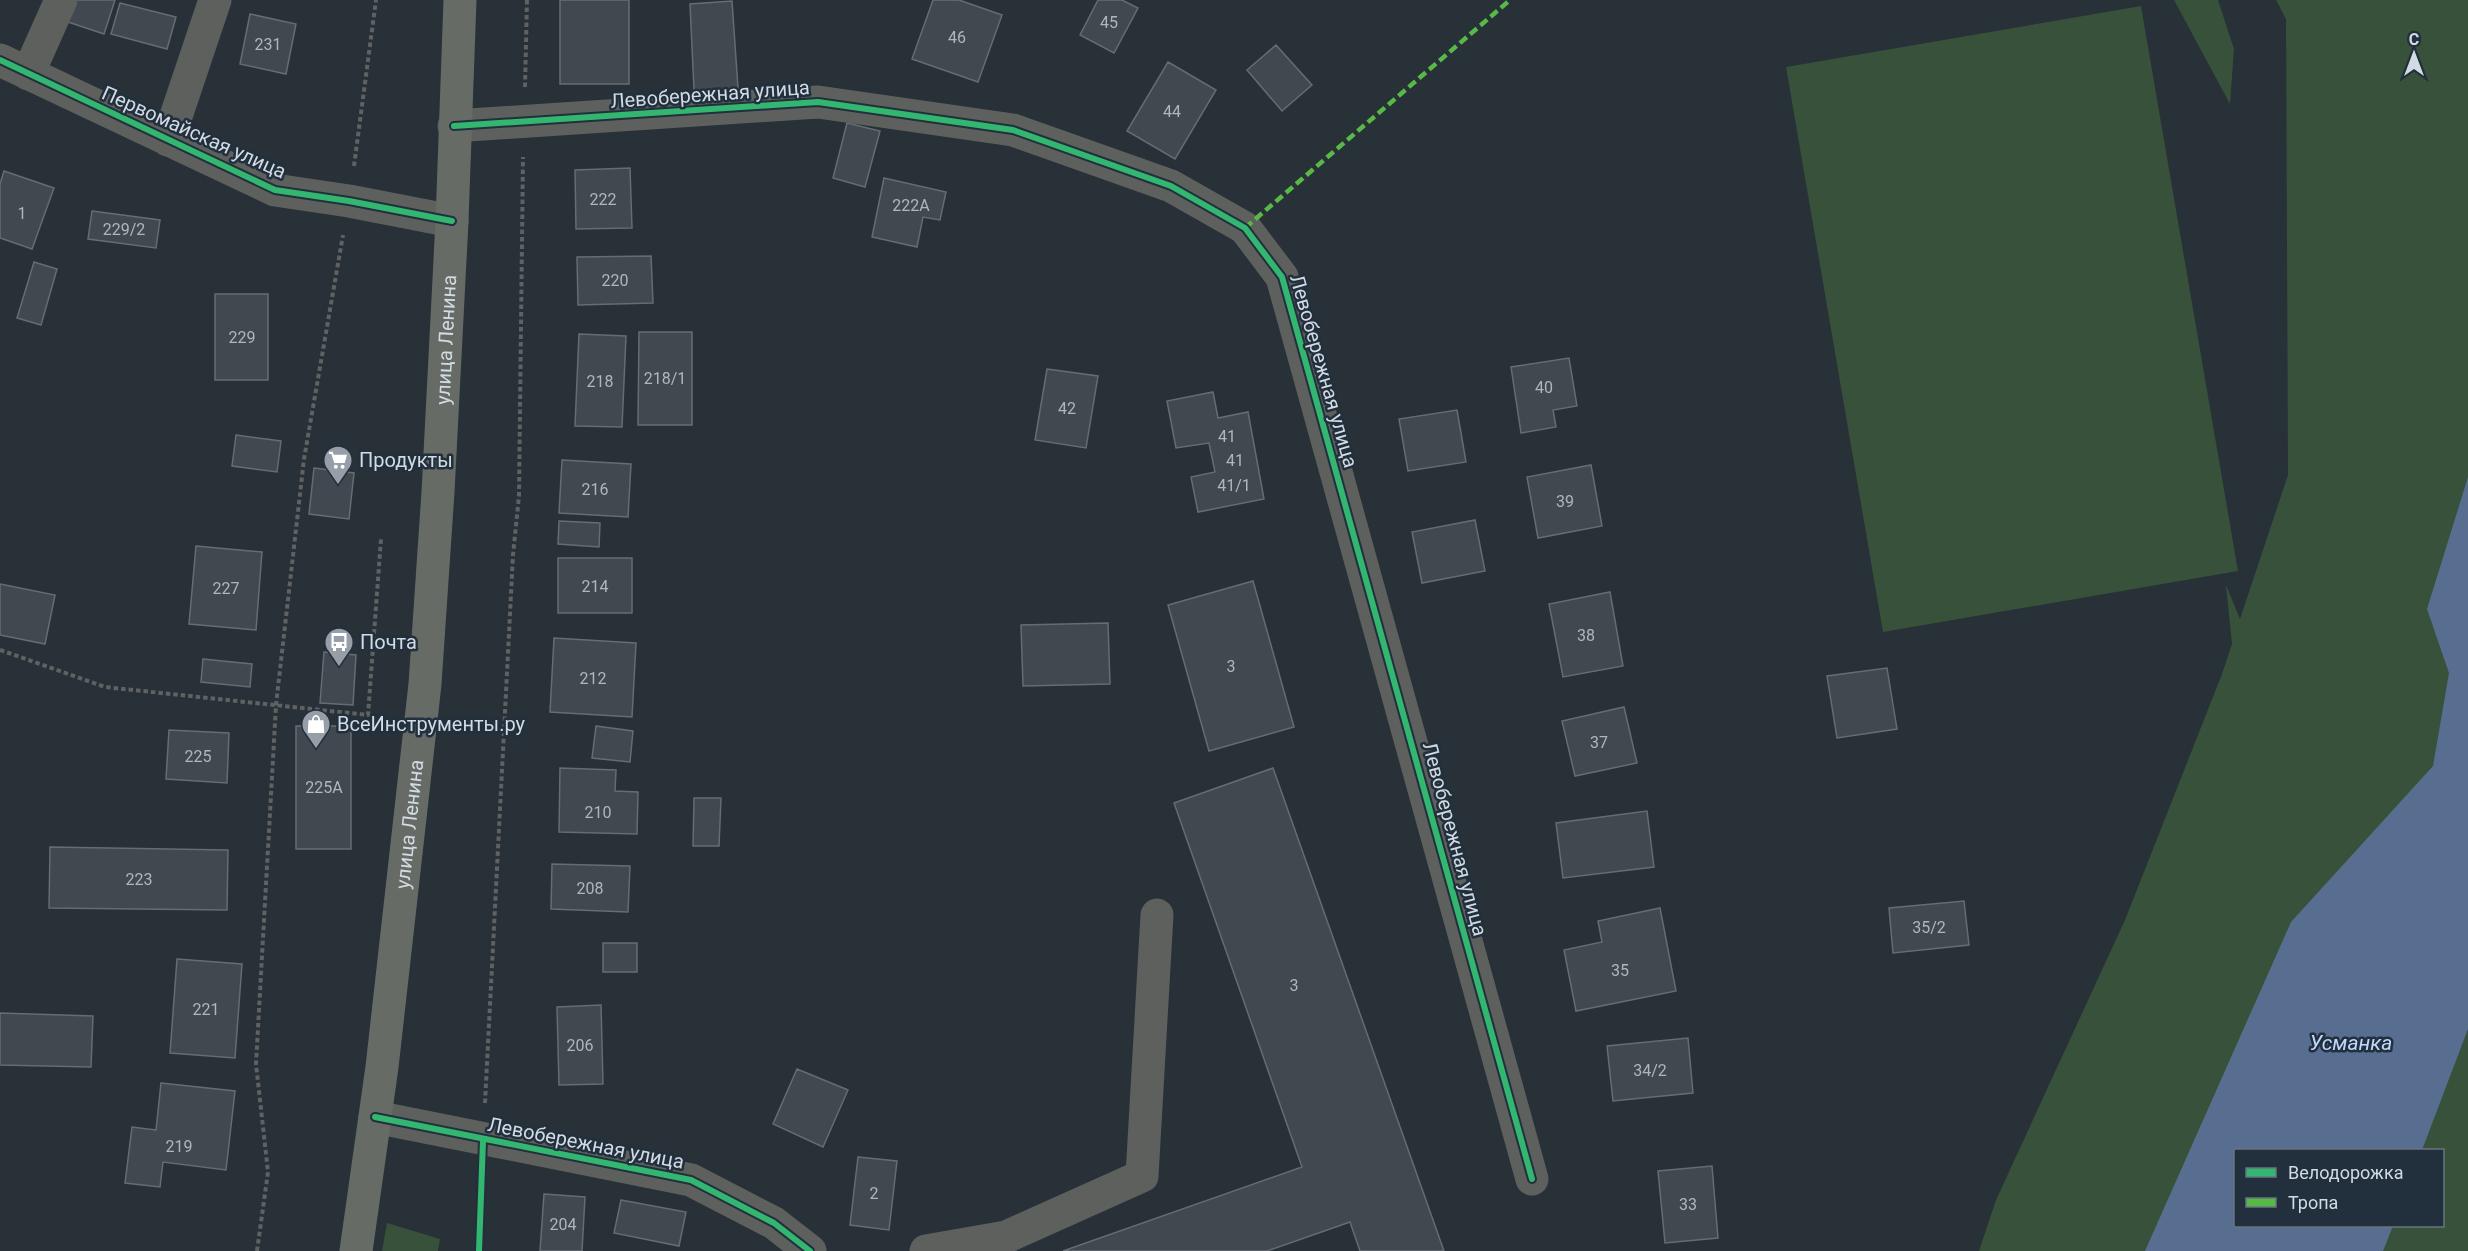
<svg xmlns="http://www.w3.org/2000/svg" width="2468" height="1251" viewBox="0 0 2468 1251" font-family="Roboto,sans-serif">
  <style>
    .green { fill: #37513a; fill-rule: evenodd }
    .water { fill: #586e90 }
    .building { fill: #42484f; stroke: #666c73; stroke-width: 1.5 }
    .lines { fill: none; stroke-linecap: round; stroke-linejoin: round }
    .path { stroke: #5f6262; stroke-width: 4; stroke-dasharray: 4.5 3; stroke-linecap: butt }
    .minor { stroke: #5e605d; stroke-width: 33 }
    .major { stroke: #666b66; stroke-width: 33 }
    .quiet { stroke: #58b947; stroke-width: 4.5; stroke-dasharray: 9 4.5; stroke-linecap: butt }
    .cycleway-casing { stroke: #22303e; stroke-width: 10 }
    .cycleway { stroke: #33b770; stroke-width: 6 }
    .labels { text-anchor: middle; stroke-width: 5; stroke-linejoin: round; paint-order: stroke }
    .number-label { font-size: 16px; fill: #aeb6be }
    .street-label { font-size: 20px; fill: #d2dbe3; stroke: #22303e }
    .poi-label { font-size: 20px; fill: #d2dbe3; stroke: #22303e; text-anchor: start }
    .water-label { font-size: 21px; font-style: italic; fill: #c1d8fc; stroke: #22303e }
  </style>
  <rect width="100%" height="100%" fill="#283038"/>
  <path class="green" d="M2174,0H2218L2234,49L2230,104Z
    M2276,0H2468V1251H1979L1996,1200L2125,920L2222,674L2232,644L2226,585L2240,619L2288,475L2286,19ZM2236,1150H2442V1226H2236Z
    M2141,6L2238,571L1883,632L1786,67Z
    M387,1223L440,1239L438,1251H382Z"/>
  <path class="water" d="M2468,477V1029L2422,1150H2236V1226H2393L2383,1251H2145L2291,922L2433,766L2449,673L2427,609Z"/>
  <path class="building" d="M75,0H115L104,34L68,22Z
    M560,0H629V84H560Z
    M933,0H959L1002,15L978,82L912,59Z
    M1098,0H1122L1138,8L1114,53L1080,35Z
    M732,1L738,88L694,90L690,4Z
    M120,3L176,17L167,49L111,34Z
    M250,14L296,24L286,74L240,64Z
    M1276,45L1312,85L1282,111L1247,70Z
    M1168,62L1216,90L1175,159L1127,131Z
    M847,123L880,131L865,187L833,178Z
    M630,168L632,228L576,229L575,170Z
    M4,171L54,188L32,249L0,238V184Z
    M884,178L946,192L940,220L923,217L917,247L872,237Z
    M92,211L160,220L156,248L88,239Z
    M651,256L653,303L578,305L577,257Z
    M34,262L57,269L41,325L17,318Z
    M215,294H268V380H215Z
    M639,332H692V425H638Z
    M579,334L626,336L622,427L575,426Z
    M1569,358L1577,406L1553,410L1556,427L1521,433L1511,367Z
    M1047,369L1098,376L1086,448L1035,440Z
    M1213,392L1218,418L1248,412L1264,499L1198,512L1191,477L1215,472L1209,443L1176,448L1167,401Z
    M1457,410L1466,462L1408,471L1399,419Z
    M236,435L281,441L277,472L232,466Z
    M562,460L631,464L628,517L559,513Z
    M1591,465L1602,526L1538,538L1527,477Z
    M314,468L354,473L349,519L309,514Z
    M1475,520L1485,571L1422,583L1412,532Z
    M559,521L600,523L599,547L558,544Z
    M196,546L262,552L256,630L189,624Z
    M558,558H632V613H558Z
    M1253,581L1294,727L1209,751L1168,605Z
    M0,584L55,595L45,644L0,635Z
    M1610,592L1623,666L1563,677L1549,604Z
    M1108,623L1110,684L1023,686L1021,625Z
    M554,638L636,643L632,717L550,712Z
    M324,652L356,655L353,705L320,703Z
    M203,659L252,664L250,687L201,682Z
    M1887,668L1897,729L1837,738L1827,676Z
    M1624,707L1637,763L1575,776L1562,721Z
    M296,726H351V849H296Z
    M596,726L633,731L630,762L592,758Z
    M169,730L229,733L227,783L166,779Z
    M560,768L616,770L615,791L638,792L637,834L559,832Z
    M1273,768L1444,1251H1360L1350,1222L1267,1251H1063L1302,1167L1174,803Z
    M694,798H721L719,846H693Z
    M1647,811L1654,867L1563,878L1556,823Z
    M50,847L228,850L227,910L49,908Z
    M552,864L630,866L628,912L551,909Z
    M1964,901L1969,945L1893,953L1889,908Z
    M1660,908L1676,991L1576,1011L1564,950L1602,942L1598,921Z
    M603,943H637V972H603Z
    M177,959L242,964L235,1058L170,1053Z
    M601,1005L603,1084L559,1085L557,1007Z
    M0,1013L93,1016L91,1067L0,1065Z
    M1688,1038L1693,1093L1613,1101L1607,1046Z
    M797,1069L848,1090L823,1147L773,1124Z
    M161,1083L235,1091L226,1170L163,1162L160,1187L125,1183L132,1127L156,1130Z
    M858,1157L897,1161L889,1230L850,1225Z
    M1712,1166L1718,1238L1665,1243L1658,1171Z
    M544,1194L585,1197L582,1251H540Z
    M621,1200L686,1212L679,1246L614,1233Z"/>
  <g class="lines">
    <path class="path" d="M525,87L527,0
      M354,166L376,0
      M0,650L105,687L368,715L381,539
      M485,1103L513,555L519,496L523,157
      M257,1251L268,1172L256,1064L276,705L304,459L343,235"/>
    <path class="minor" d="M0,60L275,190L349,201L452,221
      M28,74L61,0
      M454,126L818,102L1013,130L1171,186L1245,228L1282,277L1532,1179
      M168,140L215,0
      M375,1117L691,1180L774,1223L810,1251
      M926,1251L1006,1237L1142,1176L1157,915"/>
    <path class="major" id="s1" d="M356,1251L382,1067L425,684L438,492L452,221L460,0"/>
    <path class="quiet" d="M1245,228L1510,0"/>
    <g class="cycleway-casing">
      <path id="cycleway" d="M0,60L275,190L349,201L452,221
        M454,126L818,102L1013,130L1171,186L1245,228L1282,277L1532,1179
        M375,1117L691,1180L774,1223L810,1251
        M479,1251L483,1140"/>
    </g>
    <use href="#cycleway" class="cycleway"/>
  </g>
  <defs>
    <g id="supermarket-pin" transform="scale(1.5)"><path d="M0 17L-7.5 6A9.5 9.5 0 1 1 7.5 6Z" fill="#969fa7" stroke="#22303e"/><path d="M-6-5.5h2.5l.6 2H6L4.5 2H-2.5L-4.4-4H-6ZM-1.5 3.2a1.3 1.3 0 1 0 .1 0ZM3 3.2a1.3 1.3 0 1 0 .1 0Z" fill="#fff"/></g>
    <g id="bus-pin" transform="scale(1.5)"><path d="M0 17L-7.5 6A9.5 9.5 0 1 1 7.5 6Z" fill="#969fa7" stroke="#22303e"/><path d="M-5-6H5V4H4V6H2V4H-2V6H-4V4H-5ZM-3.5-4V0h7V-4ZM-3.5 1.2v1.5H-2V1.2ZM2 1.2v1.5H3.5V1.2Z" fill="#fff"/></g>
    <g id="shop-pin" transform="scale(1.5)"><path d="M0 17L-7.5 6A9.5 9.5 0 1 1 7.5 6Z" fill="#969fa7" stroke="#22303e"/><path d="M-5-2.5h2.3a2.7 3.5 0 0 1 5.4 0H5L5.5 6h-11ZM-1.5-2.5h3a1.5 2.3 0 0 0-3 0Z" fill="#fff"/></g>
  </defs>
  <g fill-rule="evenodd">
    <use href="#supermarket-pin" x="338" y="460"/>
    <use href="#bus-pin" x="339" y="642"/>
    <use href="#shop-pin" x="316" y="724"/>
  </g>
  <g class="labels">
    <g class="number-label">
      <text x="1109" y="28">45</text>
      <text x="957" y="43">46</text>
      <text x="268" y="50">231</text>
      <text x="1172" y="117">44</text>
      <text x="603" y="205">222</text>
      <text x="911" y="211">222А</text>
      <text x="22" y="219">1</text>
      <text x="124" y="235">229/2</text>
      <text x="615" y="286">220</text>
      <text x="242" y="343">229</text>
      <text x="665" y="384">218/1</text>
      <text x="600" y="387">218</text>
      <text x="1544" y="393">40</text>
      <text x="1067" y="414">42</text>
      <text x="1227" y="442">41</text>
      <text x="1235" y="466">41</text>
      <text x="1234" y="491">41/1</text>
      <text x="595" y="495">216</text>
      <text x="1565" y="507">39</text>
      <text x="595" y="592">214</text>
      <text x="226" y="594">227</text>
      <text x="1586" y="641">38</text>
      <text x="1231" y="672">3</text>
      <text x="593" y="684">212</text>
      <text x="1599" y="748">37</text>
      <text x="198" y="762">225</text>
      <text x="324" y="793">225А</text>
      <text x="598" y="818">210</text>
      <text x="139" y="885">223</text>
      <text x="590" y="894">208</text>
      <text x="1929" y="933">35/2</text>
      <text x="1620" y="976">35</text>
      <text x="1294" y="991">3</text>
      <text x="206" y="1015">221</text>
      <text x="580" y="1051">206</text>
      <text x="1650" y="1076">34/2</text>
      <text x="179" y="1152">219</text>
      <text x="874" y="1199">2</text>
      <text x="1688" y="1210">33</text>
      <text x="563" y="1230">204</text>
    </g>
    <g class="street-label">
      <text transform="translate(710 94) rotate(-4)" y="7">Левобережная улица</text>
      <text transform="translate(194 132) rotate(24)" y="7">Первомайская улица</text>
      <text dy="7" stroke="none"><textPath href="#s1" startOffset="916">улица Ленина</textPath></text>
      <text transform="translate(1324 371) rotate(74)" y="7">Левобережная улица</text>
      <text dy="7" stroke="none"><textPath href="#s1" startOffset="430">улица Ленина</textPath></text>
      <text transform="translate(1455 839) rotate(75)" y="7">Левобережная улица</text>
      <text transform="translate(586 1143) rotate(11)" y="7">Левобережная улица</text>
    </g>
    <g class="poi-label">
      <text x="359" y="467">Продукты</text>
      <text x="360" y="649">Почта</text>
      <text x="337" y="731">ВсеИнструменты.ру</text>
    </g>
    <g class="water-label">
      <text x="2351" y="1050">Усманка</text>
    </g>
  </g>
  <rect x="2234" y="1149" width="210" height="78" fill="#22303e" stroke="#687480" stroke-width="1.5"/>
  <rect x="2246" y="1168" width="30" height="9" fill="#33b770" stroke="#687480" stroke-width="1.5"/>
  <text x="2288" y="1179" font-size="18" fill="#d2dbe3">Велодорожка</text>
  <rect x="2246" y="1198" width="30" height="9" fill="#58b947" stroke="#687480" stroke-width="1.5"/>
  <text x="2288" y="1209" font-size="18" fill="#d2dbe3">Тропа</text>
  <g transform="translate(2414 54)" stroke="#22303e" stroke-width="4.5" paint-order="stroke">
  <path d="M0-4.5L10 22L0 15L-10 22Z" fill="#d2dbe3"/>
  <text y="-9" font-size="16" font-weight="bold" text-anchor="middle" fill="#d2dbe3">С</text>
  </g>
</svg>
